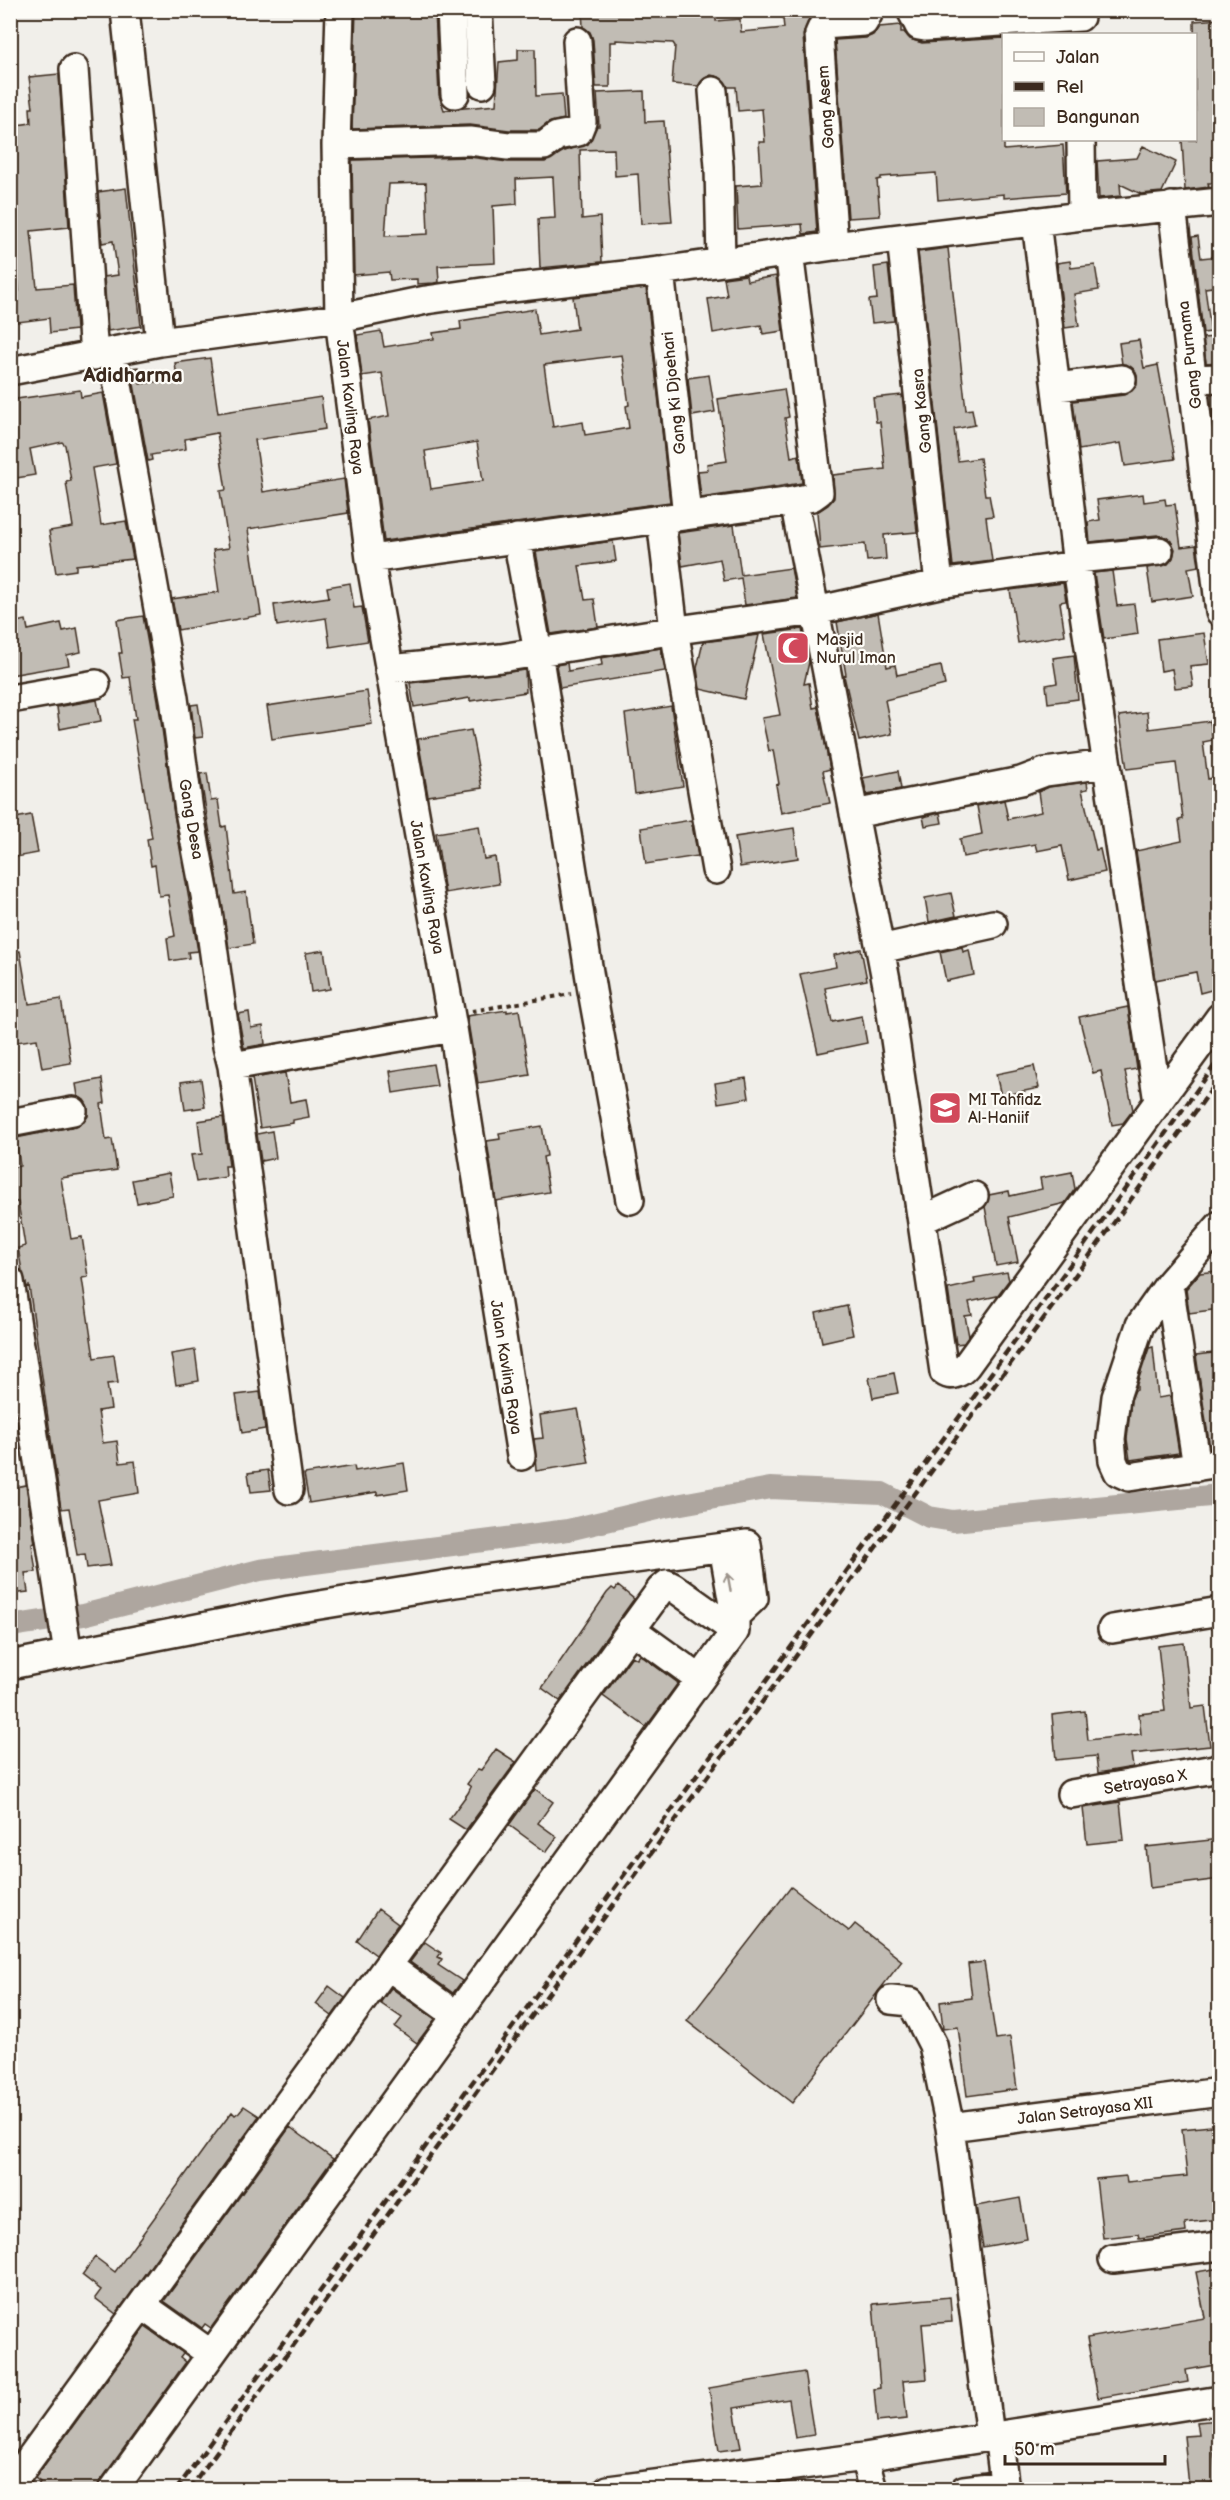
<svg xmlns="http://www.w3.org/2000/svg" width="1230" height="2500" viewBox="0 0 1230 2500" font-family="'Balsamiq Sans',sans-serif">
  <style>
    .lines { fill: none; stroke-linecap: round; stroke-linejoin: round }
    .canal { stroke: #aea69f; stroke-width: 22 }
    .building { fill: #c1bcb4; stroke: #3b2a1e; stroke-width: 1.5; fill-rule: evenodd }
    .minor-casing { stroke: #3b2a1e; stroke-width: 32 }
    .path { stroke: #3b2a1e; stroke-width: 4; stroke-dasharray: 4.5 4.5; stroke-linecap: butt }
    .minor { stroke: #fdfcf7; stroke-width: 27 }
    .rail { stroke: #3b2a1e; stroke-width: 4.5; stroke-dasharray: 9 4.5; stroke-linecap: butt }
    .oneway { stroke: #9c938a }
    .labels { text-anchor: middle; stroke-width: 4.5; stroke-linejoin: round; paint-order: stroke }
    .street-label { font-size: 16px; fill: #3b2a1e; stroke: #fdfcf7 }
    .poi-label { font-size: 16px; fill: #3b2a1e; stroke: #fdfcf7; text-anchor: start }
    .quarter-label { font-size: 20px; font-weight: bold; fill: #3b2a1e; stroke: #fdfcf7 }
  </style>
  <rect width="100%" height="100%" fill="#f1efea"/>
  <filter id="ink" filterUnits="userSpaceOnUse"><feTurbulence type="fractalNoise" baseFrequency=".0167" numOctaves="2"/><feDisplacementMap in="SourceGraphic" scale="12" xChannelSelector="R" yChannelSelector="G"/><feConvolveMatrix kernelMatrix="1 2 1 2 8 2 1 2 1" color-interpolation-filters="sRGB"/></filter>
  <g filter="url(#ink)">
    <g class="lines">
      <path class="canal" d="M10,1626L83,1615L260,1570L568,1530L665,1507L770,1488L882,1493L929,1517L953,1521L1220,1495"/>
    </g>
    <path class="building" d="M356,10L435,11L439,95L444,110L496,105L499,62L518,60V49H535L536,96L562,94L564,119L548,123L539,130H509L470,125L352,129Z
      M582,10H716V21L740,19L741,32L784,28L782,10H818L809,19L803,35L817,232L803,234L802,224L738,229L736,186L762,184L759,142H765L762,109L738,111L736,87H728L719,77L711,75L705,78L698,86L672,84L675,46L673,43L616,40V42H610V87H596L593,40L590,32L583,27Z
      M1220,19V183H1208L1209,187L1185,190L1182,140H1196L1194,21Z
      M901,25V32H904L910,39L922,43L1004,38V150L1063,145L1066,193L1004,198V194L938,200L936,173L881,177V179L877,180L880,216L848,218L835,40L866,38L873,35L879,27Z
      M59,74L69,227L31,231L37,288L73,285L76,330L50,333L49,318L10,323V292L19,291L16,250L10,251V126L31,123L30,108H33L29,77Z
      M644,91L645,122L664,121L672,222L641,224L638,174L615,176L614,149L580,150L582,219L600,217L602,262L540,268L538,219L555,218L553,177L516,179L517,204L493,206L495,263L438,266L439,282L434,283L417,284V279L390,280L389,272L354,275L352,160L469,157L508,162H545L564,151L588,144L597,126H599L597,93ZM426,183L428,234L385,236L389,184Z
      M1143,146L1176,162L1162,192L1141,194L1120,184L1121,196L1099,198L1097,161L1137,158Z
      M126,188L141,326L108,331L104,277L118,275L113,241L102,243L98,192Z
      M1198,236L1201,258L1220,256V286L1205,288L1211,332L1203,333L1192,237Z
      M948,248L966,410L972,409L975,425L954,429L958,461L980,458L985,495H989L993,516L986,517L992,561L953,566L918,252Z
      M1070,261L1071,268L1095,265L1099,290L1074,294L1079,326L1065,328L1057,263Z
      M888,265L894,321L872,323L869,300L877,299L874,267Z
      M746,275L747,281L776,276L783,331L763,334L761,325L713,333L708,299L727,296L724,278Z
      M646,288L670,502L384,541L368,420L389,416L382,373L362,376L357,335L381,331L384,347L434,339L433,333L461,329L460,321L535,309L539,335L577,329L573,297ZM622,355L629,405L626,406L629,428L585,435L583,422L553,427L544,365ZM477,442L483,481L431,489L425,451Z
      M1215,337L1218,362L1206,363L1203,338Z
      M1139,340L1144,368L1158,365L1175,459L1125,466L1121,443L1079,450L1073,401L1124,395L1132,391L1137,385V376L1134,369L1122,364L1119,343Z
      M210,358L218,413L321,397L325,429L255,440L263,492L344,479L348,513L248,529L261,615L178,630L172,599L219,592L213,550L229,548L220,491L226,490L217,433L185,439L186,449L151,455L152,460L148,461L131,368L138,367L140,384L177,379L175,363Z
      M709,375L715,412L692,416L688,378Z
      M784,389L789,417L785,418L791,457L799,455L802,483L701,498L698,471L708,470L707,464L727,461L718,399Z
      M80,390L81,397L103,393L116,464L92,468L101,525L126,521L133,559L76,565V570L56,573L49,531L73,527L66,482L71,481L65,445L62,442L30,449L35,475L10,479V400Z
      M1210,394H1216L1219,419L1213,420Z
      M902,395L917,532L884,535L886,559L867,561L865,544L820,549L817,512L828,505L834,498L833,475L885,469L880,422H876L873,398Z
      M1143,494L1144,502L1165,499L1166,505L1175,504L1181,547L1196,545L1199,566L1188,568L1193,596L1152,602L1147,568L1168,564L1173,558L1175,549L1171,541L1166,537L1157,535L1090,542L1088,522L1100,520L1097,500Z
      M734,525L741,575L791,568L797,598L745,605L741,578L724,581L720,559L682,566L678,533Z
      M613,541L616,561L579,566L585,600L594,599L598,627L551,634L536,552Z
      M1112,571L1117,606L1134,604L1138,634L1104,639L1094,573Z
      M350,583L354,608L362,607L368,641L330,647L326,618L277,626L274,605L329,597L327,587Z
      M1063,583L1066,601L1060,602L1065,635L1018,643L1010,590Z
      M878,613L887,667L895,665L897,675L941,666L945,685L885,700L892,734L859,741L844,676L846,675L837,622Z
      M143,616L158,700L174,814L198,951L188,952L189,958L170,961L167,938L175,936L168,895L159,896L155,865L151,866L147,839L152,838L132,719H136L130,677L123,678L119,653H122L117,620Z
      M26,620L28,630L61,623L63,631L77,628L81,652L67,655L69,665L10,675V623Z
      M802,629L809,662L804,684L809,683L813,708L818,707L830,769L823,771L830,803L781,813L776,785L779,784L773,750L769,751L762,718L780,715L764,634Z
      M1204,633L1209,664L1190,666L1193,686L1175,688L1172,669L1161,671L1157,639Z
      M759,635L744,699L700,689L697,668L703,642Z
      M661,648L665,671L560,688L556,665L567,663L568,671L602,665L601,658Z
      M1074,655L1078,699L1048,703L1046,685L1057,683L1053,658Z
      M525,670L526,692L470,701V698L414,707L410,683Z
      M367,691L372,724L272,739L267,706Z
      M97,700L101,721L60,729L57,707Z
      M198,704L203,737L195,738L191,705Z
      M671,706L683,786L635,794L625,714Z
      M1147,712L1149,729L1210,721L1213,740L1203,742L1208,779L1212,778L1220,827V968L1212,970L1215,989L1200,993L1196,972L1155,980L1136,851L1182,841L1179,820L1183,819L1176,763L1127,769L1119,716Z
      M471,730L482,788L428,796L418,739Z
      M898,771L901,789L867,795L863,778Z
      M207,773L211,801L218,800L222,827L226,826L234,894L246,892L253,944L229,948L200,774Z
      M1087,782L1088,789L1082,790L1096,850L1100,849L1105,872L1069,880L1062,846L1037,851L1035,844L963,857L960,839L982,834L977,806L1004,800L1008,819L1041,812L1038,792L1049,787Z
      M940,813L942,823L925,826L923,817Z
      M31,815L38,853L10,858V819Z
      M691,820L698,856L646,864L641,828Z
      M479,826L484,859L495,857L499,884L445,893L436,833Z
      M794,828L798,858L740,867L735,837Z
      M951,893L956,916L929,922L925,898Z
      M962,947L963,952L969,950L974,975L946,981L940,952Z
      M861,949L867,980L825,988L832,1022L862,1016L867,1043L818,1053L800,974L836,967L834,955Z
      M324,950L330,989L311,992L306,953Z
      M20,951L29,1004L61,999L71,1063L42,1068L37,1039L10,1043V952Z
      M1128,1007L1137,1069L1125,1071L1133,1110L1123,1123L1112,1125L1101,1071L1093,1073L1079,1017Z
      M507,1010V1012L519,1010L530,1075L478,1083L467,1016Z
      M249,1012L251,1028L263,1026L265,1044L244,1048L238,1014Z
      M433,1064L437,1086L393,1093L390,1071Z
      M1034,1066L1039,1088L1001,1096L996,1074Z
      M285,1073L290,1102L306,1099L309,1117L293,1120V1123L260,1128L252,1078Z
      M746,1078L749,1098L718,1103L715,1083Z
      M102,1079L105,1103L101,1104L106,1140L112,1139L117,1170L61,1178L71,1239L82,1237L88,1277L82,1278L94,1358L114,1355L118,1383L107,1384L111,1409L98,1411L103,1443L117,1441L120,1463L135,1461L139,1493L98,1500L111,1565L87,1568L85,1554L77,1555L69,1508L61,1509L29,1286L27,1287L22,1271L18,1248L25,1246L18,1202H14L10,1168L20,1166L16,1138L76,1126L84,1122L88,1116V1107L84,1100L78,1096L76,1084Z
      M201,1079L205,1107L185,1110L181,1082Z
      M223,1117L229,1166H225L226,1177L196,1182L191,1155L202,1154L198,1121Z
      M542,1126L547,1156L543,1157L549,1192L496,1201L487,1141L500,1139L499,1133Z
      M272,1131L276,1158L261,1161L257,1134Z
      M1072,1172L1075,1189L1065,1203L1009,1217L1018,1262L996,1266L985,1207L989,1195L1009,1191L1010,1196L1042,1189L1040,1178Z
      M169,1173L173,1196L137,1203L132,1180Z
      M1216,1271L1220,1309L1189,1313L1186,1289L1200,1273Z
      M1007,1272L1009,1280L997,1296L969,1302L972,1315L965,1316L969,1336L964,1343L956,1344L948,1289L975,1283L974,1278Z
      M847,1306L853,1335L822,1342L816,1313Z
      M1153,1347L1158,1398L1170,1396L1179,1453L1130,1460L1127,1439L1131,1400L1135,1390H1137V1384L1149,1348Z
      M195,1350L199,1381L176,1385L171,1354Z
      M1213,1353L1217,1385H1212L1220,1448L1210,1449L1196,1355Z
      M894,1373L898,1393L873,1398L869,1378Z
      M260,1392L265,1429L242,1433L236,1395Z
      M578,1409L589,1463L536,1471L534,1439L543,1438L540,1415Z
      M404,1463L408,1490L377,1495V1492L309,1503L304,1474L354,1466L355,1471Z
      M268,1470L271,1490L251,1492L248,1473Z
      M26,1485L35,1543L32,1544L36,1572L25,1573L28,1592L10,1594V1488Z
      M618,1586L634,1599L560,1701L542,1688L607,1593L612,1588L615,1590Z
      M1184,1643L1191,1708L1205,1706L1210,1746L1131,1754L1133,1767L1098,1773L1096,1756L1056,1760L1052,1715L1085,1711L1088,1740L1141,1734L1139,1714L1165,1711L1158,1646Z
      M640,1655L678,1683L646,1727L603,1696L632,1656L637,1659Z
      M496,1749L516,1762L466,1830L449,1819L468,1793L471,1787L467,1784L478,1769L481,1770Z
      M535,1789L553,1802L538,1823L557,1837L546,1852L509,1825Z
      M1120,1802L1124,1840L1087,1844L1083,1808Z
      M1220,1839V1879L1150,1888L1146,1847Z
      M791,1887L849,1931L855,1924L902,1961L792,2103L687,2021Z
      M378,1909L398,1924L376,1955L357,1941Z
      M425,1942L441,1953L438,1957L442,1959L438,1965L462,1981L453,1993L410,1962Z
      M984,1962L996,2039L1010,2037L1017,2089L967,2096L958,2027L943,2029L940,2002L972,1998L968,1964Z
      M329,1986L345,1998L332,2016L316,2004Z
      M391,1988L435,2019L417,2043L395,2027L402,2018L380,2003Z
      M244,2106L259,2116L116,2314L95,2298L101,2290L82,2275L95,2257L115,2272L212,2138L232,2112L235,2115L239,2112Z
      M1220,2125V2219L1185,2223L1186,2232L1139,2238L1138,2234L1103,2238L1096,2179L1126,2176L1127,2182L1187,2176L1182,2129Z
      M290,2127L333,2159L211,2328L205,2324L202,2328L164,2301Z
      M1020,2198L1027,2239L983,2247L976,2206Z
      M1220,2268V2364L1186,2370L1188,2382L1098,2398L1087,2338L1205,2318L1196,2272Z
      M950,2297L952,2322L922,2324L927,2379L903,2381L907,2419L877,2422L874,2389L880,2388L873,2304Z
      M145,2327L183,2353L180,2357L186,2362L94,2490H35L40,2482L35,2478Z
      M804,2372L814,2435L795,2438L789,2399L734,2408L741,2448L719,2451L709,2388Z
      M1220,2420V2453H1214L1217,2482L1189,2486L1184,2436L1199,2435L1197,2422Z"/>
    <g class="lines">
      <g class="minor-casing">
        <path id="minor" d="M125,10L160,342
          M340,10L336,145L339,318L370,559L453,1028L521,1456
          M451,10L455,94
          M478,10L482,84
          M911,10L919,26L925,27L1080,17
          M74,69L94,356
          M713,91L719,167L721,262
          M336,145L470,141L508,146H544L557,136L578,132L582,122L577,41
          M1172,206L1220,612
          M1082,216L1220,202
          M1036,221L1078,574L1158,1102L1220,1017
          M901,238L939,584
          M834,246L819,34L823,25L864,22L870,10
          M660,271L687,515
          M112,352L174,698L189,811L208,911L227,1046L232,1066L289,1490
          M10,371L160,342L339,318L426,300L503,289L660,271L834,246L1082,216L1081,140
          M1192,379L1220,378
          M1057,387L1122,379
          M794,501L887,985L944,1372C952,1378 961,1372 966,1366L1158,1102
          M661,519L794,501L812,497L819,492L789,252
          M517,538L538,652L592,991L630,1200
          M370,559L661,519L674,630L716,870
          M1076,559L1159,551
          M389,669L501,658L670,631L815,611L939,584L1077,565
          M10,699L96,684
          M854,814L1021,781L1045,772L1106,764
          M880,949L993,924
          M232,1066L453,1028
          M10,1123L73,1111
          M922,1220L974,1196
          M10,1281L68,1654
          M1169,1284L1140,1325L1116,1397L1111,1439L1113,1461L1118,1472L1129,1477L1220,1463
          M1197,1467L1169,1284L1220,1225
          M631,1629L700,1679
          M1112,1629L1220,1611
          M10,1665L289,1610L455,1583L747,1544L754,1598L735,1616
          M1071,1794L1220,1768
          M388,1966L456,2015
          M891,2000L911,2002L933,2045L950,2127L990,2436
          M950,2127L1220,2092
          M1113,2259L1220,2246
          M142,2305L211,2354
          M998,2434L1005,2490
          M864,2457L873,2490
          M10,2486L661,1589L667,1584L673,1587L735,1631
          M113,2490L735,1631V1616L723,1547
          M608,2490L864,2457L1220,2400
          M964,2490L1004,2485"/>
      </g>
      <path class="path" d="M472,1011L571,994"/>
      <use href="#minor" class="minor"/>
      <path class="rail" d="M176,2490C522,2011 874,1537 1220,1058
        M189,2490L504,2054L1220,1078"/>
    </g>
    <defs><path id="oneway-shaft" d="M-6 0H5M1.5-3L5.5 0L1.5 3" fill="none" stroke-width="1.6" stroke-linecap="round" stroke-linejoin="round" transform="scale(1.5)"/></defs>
    <use class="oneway" href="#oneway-shaft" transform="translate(729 1582) rotate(-100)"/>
  </g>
  <defs>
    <g id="mosque-square" transform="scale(1.725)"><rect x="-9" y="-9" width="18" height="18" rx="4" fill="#d1495b" stroke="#fdfcf7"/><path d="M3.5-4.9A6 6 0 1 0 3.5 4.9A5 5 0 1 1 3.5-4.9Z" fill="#fff"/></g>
    <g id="school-square" transform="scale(1.725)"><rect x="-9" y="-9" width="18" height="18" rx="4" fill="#d1495b" stroke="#fdfcf7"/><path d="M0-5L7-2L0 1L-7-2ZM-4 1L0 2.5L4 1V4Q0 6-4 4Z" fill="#fff"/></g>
  </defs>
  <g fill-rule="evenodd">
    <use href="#mosque-square" x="793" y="648"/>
    <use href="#school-square" x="945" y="1108"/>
  </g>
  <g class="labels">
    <g class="street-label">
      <text transform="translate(825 107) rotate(-94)" y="6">Gang Asem</text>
      <text transform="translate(1189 355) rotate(-97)" y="6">Gang Purnama</text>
      <text transform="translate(673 393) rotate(-96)" y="6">Gang Ki Djoehari</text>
      <text transform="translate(351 407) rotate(83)" y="6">Jalan Kavling Raya</text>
      <text transform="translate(921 411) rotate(-96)" y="6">Gang Kasra</text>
      <text transform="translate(192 819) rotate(80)" y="6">Gang Desa</text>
      <text transform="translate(428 887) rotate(80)" y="6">Jalan Kavling Raya</text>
      <text transform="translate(507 1367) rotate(81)" y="6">Jalan Kavling Raya</text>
      <text transform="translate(1145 1781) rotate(-10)" y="6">Setrayasa X</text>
      <text transform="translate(1085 2110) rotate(-7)" y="6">Jalan Setrayasa XII</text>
    </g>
    <g class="poi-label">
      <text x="816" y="645">Masjid<tspan x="816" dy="18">Nurul Iman</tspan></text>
      <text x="968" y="1105">MI Tahfidz<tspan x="968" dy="18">Al-Haniif</tspan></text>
    </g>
    <g class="quarter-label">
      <text x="133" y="382">Adidharma</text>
    </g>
  </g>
  <rect width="1230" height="2500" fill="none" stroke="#fdfcf7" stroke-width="36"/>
  <rect x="18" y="18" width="1194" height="2464" fill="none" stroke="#3b2a1e" stroke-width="2" filter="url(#ink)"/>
  <rect x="1002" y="33" width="195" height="108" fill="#fdfcf7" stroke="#afa8a0" stroke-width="1.5"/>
  <rect x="1014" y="52" width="30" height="9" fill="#fdfcf7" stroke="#afa8a0" stroke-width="1.5"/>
  <text x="1056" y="63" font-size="18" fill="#3b2a1e">Jalan</text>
  <rect x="1014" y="82" width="30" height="9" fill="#3b2a1e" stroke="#afa8a0" stroke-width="1.5"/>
  <text x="1056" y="93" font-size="18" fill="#3b2a1e">Rel</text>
  <rect x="1014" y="108" width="30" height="18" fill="#c1bcb4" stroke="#afa8a0" stroke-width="1.5"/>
  <text x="1056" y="123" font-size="18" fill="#3b2a1e">Bangunan</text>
  <path d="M1005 2455v9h160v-9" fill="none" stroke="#3b2a1e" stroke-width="3"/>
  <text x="1014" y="2455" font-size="18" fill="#3b2a1e" stroke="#fdfcf7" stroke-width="4.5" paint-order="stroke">50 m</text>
</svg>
